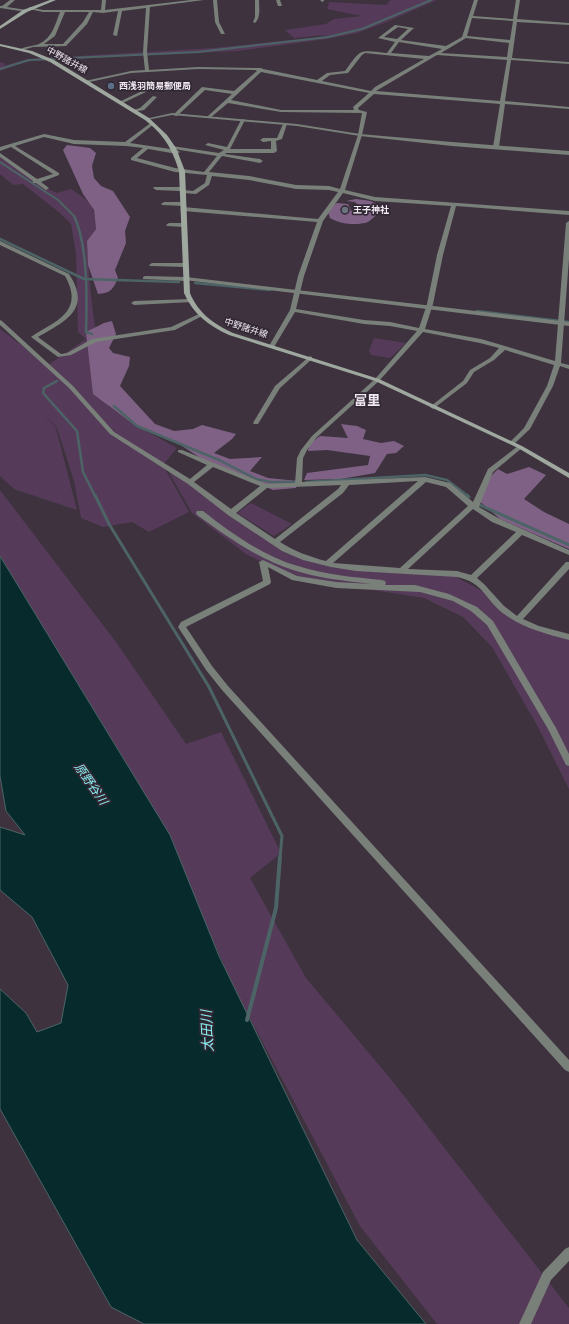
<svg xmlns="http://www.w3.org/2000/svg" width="569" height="1324" viewBox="0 0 569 1324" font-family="'Noto Sans','Noto Sans JP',sans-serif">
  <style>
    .green { fill: #553b59 }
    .forest { fill: #7f6185 }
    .water { fill: #072b2c; stroke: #4d6467 }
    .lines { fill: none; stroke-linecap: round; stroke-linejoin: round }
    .stream-far3 { stroke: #4d6467; stroke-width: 2 }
    .stream-far2 { stroke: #4d6467; stroke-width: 2.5 }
    .stream-far1 { stroke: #4d6467; stroke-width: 3 }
    .stream { stroke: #4d6467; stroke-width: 4 }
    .minor { fill: #797f79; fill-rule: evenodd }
    .tertiary { fill: #797f79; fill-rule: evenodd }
    .secondary { fill: #9fa89f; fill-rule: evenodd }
    .service-dot { fill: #5c6f8a; stroke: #322834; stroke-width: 1.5 }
    .worship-dot { fill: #6b7280; stroke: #322834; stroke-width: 1.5 }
    .labels { text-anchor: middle; stroke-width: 3.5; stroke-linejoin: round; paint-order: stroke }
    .far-street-label { font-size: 9px; fill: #f0e9f1; stroke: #322834 }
    .far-poi-label { font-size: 9px; font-weight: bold; fill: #f0e9f1; stroke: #322834; text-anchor: start }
    .water-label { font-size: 12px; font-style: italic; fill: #89eff2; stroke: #322834 }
    .quarter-label { font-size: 13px; font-weight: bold; fill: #f0e9f1; stroke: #322834 }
    .near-water-label { font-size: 14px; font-style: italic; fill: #89eff2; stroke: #322834 }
  </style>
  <rect width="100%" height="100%" fill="#3d323e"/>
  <path class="green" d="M391,0H437L384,23L357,33L327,39L237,51L32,61L21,63L0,71V62L6,64L3,66L28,59L214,48L320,37L326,35L294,38L285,30L326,24L334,19L362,16L327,9L329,2L386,5Z
    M0,157L43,187L57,193L71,189C92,203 94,204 96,229L87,241C89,297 98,352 109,407L137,426L177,448L163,465L189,512L149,532L132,522L103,527L81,518L74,481L57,428L41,410L56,428L77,510L14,489L0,476V329L48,365L86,339L78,332L76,254L71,224L60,213L23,184L13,185L0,174Z
    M374,338L406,343L390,358L371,355L369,351Z
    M166,467L263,534L303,556L356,568L449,573L491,596L506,612L533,626L569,637V789L538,727L492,647L463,617L424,598L295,578L246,554L192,513Z
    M0,490L116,642L186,744L221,732L281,853L250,878L306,978L394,1083L569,1308V1324H437L360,1226L237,994L154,809L0,556Z
    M251,503L292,524L274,536L237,513Z"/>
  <path class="forest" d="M67,145L90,148L96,153L92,166L94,178L101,186L113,191L130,217L125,231L126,243L115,270L118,278C113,290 110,293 98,294L88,265L87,241L96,229L94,210L83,194L63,150Z
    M356,199L371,201L376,204L378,213C375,216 371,220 368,222C357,226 339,224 330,218L327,209L337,203L348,204L351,211L361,208L355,202L346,201Z
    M112,321L116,334L109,348L113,353L130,357L129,366L120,386L155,424L174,431L193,429L202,425L236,434L232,439L214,453L230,459L262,457L250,471L268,478L298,481L296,488L273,490L211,465L176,442L133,424L93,394L86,332L104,323Z
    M341,424L357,426L366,430L363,439L381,443L394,441L404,446L396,453L387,454L375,473L341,479L304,480L307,473L368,465L370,456L327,450L308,451L309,444L320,436L348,438Z
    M529,467L546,475L524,499L544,512L569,524V549L500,519L478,500L492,475L498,469L507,474Z"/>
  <path class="water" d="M0,556L170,835L219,956L357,1240L426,1324H144L111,1307L0,1109V989L26,1013L37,1032L61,1023L68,985L32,917L0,890V827L25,835L6,811L0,776Z"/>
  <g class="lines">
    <path class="stream-far3" d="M0,69L29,60L198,52L328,37L362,29L431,0
      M0,162L58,200L75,217"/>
    <path class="stream-far2" d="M74,216C88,244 87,300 86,332L92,334
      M0,239L84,279L179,282
      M195,283L270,290
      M477,311L569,322
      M57,381L44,388L43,393L77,431L83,472L95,496
      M114,406L137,426L219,460L256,479L271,482H298
      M306,482L425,475L447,480L468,496"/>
    <path class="stream-far1" d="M95,495L109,524L209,687L282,836L280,858
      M467,495L469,497
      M480,505L569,545"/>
    <path class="stream" d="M247,1020L276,908L280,857"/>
    <path class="minor" d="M10,0H15L7,7L27,10V12L0,8V6H2Z
      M102,0H106L105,10L191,0H204L150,7L147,52L149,70L198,67L261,68L263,69L317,80L327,73L345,71C362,48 358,50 387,53L395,42L378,38L395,25L414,28L401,40L446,46L462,37L474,0H478L473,16L513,19L516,0H520L517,19L569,23V25L517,22L512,58L569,62V64L511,60L505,101L569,107V109L505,104L499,147L496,149L493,147L500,104L374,94L358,108L359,110L367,112L362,135L345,190L375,197L569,211V215L456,206L443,255L433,304L425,329L481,339L555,361L566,223L569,221V259L561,363L569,365V369L560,366L553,386L530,429L514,444H510V442L524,428L547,386L554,365L505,350L494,360L474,372L467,383L433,409L430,407L431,406L463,381L470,370L490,358L499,348L480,343L423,332L379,381L316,438L307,450L303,458L302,482L425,477L450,483L473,502L488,469L518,446H522V448L493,472L479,507L498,518L569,550V555L522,535L477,578L484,584L504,606L517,616L566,562H569V569L523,619L539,626L569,634V640C546,634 523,628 504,614C484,599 485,583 457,577L356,571L331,567L303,560L282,551L228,515L188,484L110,434L69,388L0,325V320L2,321L73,386L114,432L190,479L207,465L178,452V450H182L266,484L295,483L297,458L301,450L312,436L375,379L417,331L390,326L364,324L295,312L274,347H270L269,346L290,310L298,276L317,222L183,211L180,209L183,207L318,219L338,192L329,190L296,189L249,180L212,176L209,185L196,194L182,193L180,191L156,190L153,188L154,187H182L184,188V190L193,191L205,183L207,175L175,172L131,160V158L143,148L126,146L74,144L44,137L15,146L59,173V175L41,182L49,188L46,190L36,183H33V181L0,157V153L37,179L53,174L11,147L0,151V147L44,134L74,140L125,142L152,122L154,123V124L130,143L177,150L180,152L177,154L148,149L137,158L175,168L204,172L217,156L174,149L172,148V146L219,153L224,150L205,145L208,143L227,147L241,120L243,119L245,120L230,149H271V141L263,142L260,140L263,138H277L283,124L287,123V124L282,139L276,141L277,151L274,153H226L225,154L260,159L263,161L260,163L222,156L209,172L249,176L296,185L329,186L340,189L358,135L362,113L281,112L228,103L210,118H208V116L232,94L205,90L177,116L173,115L202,87L234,91L257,71L255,70L198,69L131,73L85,83V81L131,71L145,70L143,52L146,8L122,11L117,36L113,35L118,11L103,13L93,12L87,24L66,46L33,47L23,50L21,49C26,46 34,46 39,44C52,38 55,25 60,12H43L29,9V7L43,10H101ZM65,12H89L83,22L63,44H44L55,36ZM472,18L513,21L510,40L467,36ZM398,27L408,29L397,39L384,37ZM466,38L509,43L507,57L441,53ZM399,42L442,49L429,56L391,53ZM365,53L424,59L375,87L371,91L322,81L330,75L348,73L362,55ZM437,55L507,60L500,101L376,91ZM261,72L369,93L353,107L354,110H281L231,100ZM343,193L375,201L451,206L437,255L427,304L419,328L390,322L364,320L296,309L304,276L323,221ZM213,467L260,486L231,509L194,482ZM418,481L326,561C310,557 294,551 280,542L343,493L349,485ZM426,482L446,487L468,506L400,568L333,563ZM341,485L338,489L275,539L236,513L267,488ZM473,509L492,522L516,532L471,575L457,571L408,569Z
      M213,0H217L219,22L225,34H221L215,22Z
      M255,0H259C259,8 261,18 255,23L253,22L255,17Z
      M276,0H280L282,6H278Z
      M320,0H324V1L322,2Z
      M144,90L148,91L123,103L119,102Z
      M153,96L157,97L144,110L133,112V110L140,108Z
      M164,202H183L186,204L183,206L162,205L161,204Z
      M169,223H184L187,225L184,227L167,226L166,225Z
      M0,241L69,274C92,309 66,321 38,337L61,354L67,353L92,339L171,327L199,314H203L204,315L175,330L96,342L71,355L58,357L31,337C36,333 42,330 47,327C70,314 79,301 65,276L0,245Z
      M152,263H185L188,265L185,267L150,266L149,265Z
      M145,276L186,277L189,279L186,281L143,279V277Z
      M190,299L193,301L192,302L134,305L131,303L134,301Z
      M310,356L312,357V359L280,388L258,424H254L253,423L275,386Z
      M197,511H203C231,533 263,556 298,566C325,575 354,577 382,580L385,581L386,583L385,585H415L449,594L477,607L493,621L556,728L569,754V766L566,765L548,729L487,625L471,611L453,601L420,592L336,588L292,580L268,567L271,582L270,584L186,627L212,666L228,686L569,1060V1072L565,1070L222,690L206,670L178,627L181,622L263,581L259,562L263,560L297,576L336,582L371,584C345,581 318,578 293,570C258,559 226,536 197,515L196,513Z
      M569,1247V1261L551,1280L531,1324H519L543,1272L565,1249Z"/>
    <path class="tertiary" d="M172,113L297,124L360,134L452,142L569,151V155L452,146L360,136L297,126L172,115L147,120L145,119Z
      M186,277L569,322V326L184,280V278Z"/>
    <path class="secondary" d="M50,0H56L27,12L0,29V26L23,10Z
      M0,44L32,51L54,60L149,118L167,135L176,148L185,171L190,293C198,313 214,324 233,333L379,379L522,446L569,473V478L518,448L375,381L229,335C209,326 193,314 184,293L179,171C172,148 164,135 145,120L50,62L29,53L0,46Z"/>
  </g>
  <circle class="service-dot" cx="111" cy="86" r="4"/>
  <circle class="worship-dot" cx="345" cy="210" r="4"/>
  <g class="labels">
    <g class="far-street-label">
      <text transform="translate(67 60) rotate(29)" y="3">中野諸井線</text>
      <text transform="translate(246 328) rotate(18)" y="3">中野諸井線</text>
    </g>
    <g class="far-poi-label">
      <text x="119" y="89">西浅羽簡易郵便局</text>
      <text x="353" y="213">王子神社</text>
    </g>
    <g class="water-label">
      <text transform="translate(91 784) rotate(55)" y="4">原野谷川</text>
    </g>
    <g class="quarter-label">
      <text x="367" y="405">富里</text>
    </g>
    <g class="near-water-label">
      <text transform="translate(207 1031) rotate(-93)" y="5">太田川</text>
    </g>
  </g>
</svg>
